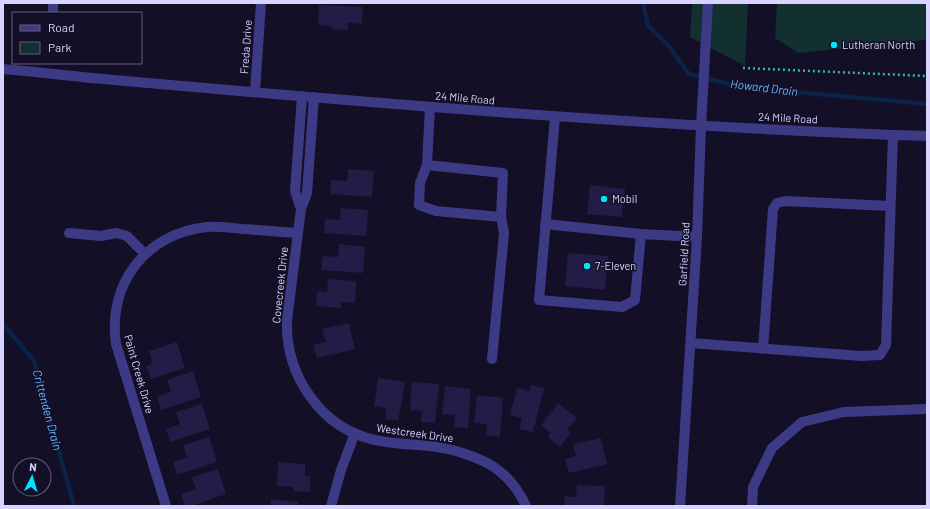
<svg xmlns="http://www.w3.org/2000/svg" width="930" height="509" viewBox="0 0 930 509" font-family="Barlow,sans-serif">
  <style>
    .green { fill: #12302f }
    .lines { fill: none; stroke-linecap: round; stroke-linejoin: round }
    .stream { stroke: #0c2248; stroke-width: 4.5 }
    .building { fill: #241b47 }
    .path { stroke: #2fb8b0; stroke-width: 2.5; stroke-dasharray: 2 3; stroke-linecap: butt }
    .minor { stroke: #3d3a85; stroke-width: 10 }
    .poi-dot { fill: #00e5ff; stroke: #130f26; stroke-width: 1.5 }
    .labels { text-anchor: middle; stroke-width: 3; stroke-linejoin: round; paint-order: stroke }
    .poi-label { font-size: 11px; fill: #d9d4ff; stroke: #130f26; text-anchor: start }
    .street-label { font-size: 11px; fill: #d9d4ff; stroke: #130f26 }
    .water-label { font-size: 12px; font-style: italic; fill: #62b6ff; stroke: #130f26 }
  </style>
  <rect width="100%" height="100%" fill="#130f26"/>
  <path class="green" d="M692,3H748L745,66L690,37Z
    M777,3H927V40L798,53L775,38Z"/>
  <g class="lines">
    <path class="stream" d="M643,3L648,26L667,44L689,74L741,87L927,104
      M3,324L34,361L74,506"/>
  </g>
  <path class="building" d="M319,5L363,7L362,24L348,23V30L332,29V26L318,25Z
    M348,169L374,171L372,197L330,194L331,180L347,181Z
    M590,185L625,189L622,217L587,214Z
    M341,208L368,210L366,236L324,233L325,219L340,220Z
    M339,244L365,247L363,273L321,270L323,256L338,257Z
    M568,253L608,256L605,290L565,286Z
    M328,279L356,281L355,303L341,302V308L316,306L317,291L327,292Z
    M349,323L355,349L317,358L313,345L326,342L322,329Z
    M177,342L185,368L151,379L146,366L153,363L149,351Z
    M193,371L201,397L161,410L157,396L171,392L167,380Z
    M378,378L405,382L398,421L385,419L386,408L374,406Z
    M412,382L439,384L435,423L421,422L422,411L410,410Z
    M531,385L544,388L533,432L519,429L522,418L510,415L517,388L529,391Z
    M445,386L471,389L468,428L454,427L455,415L442,414Z
    M477,395L503,398L500,437L486,435L487,424L474,423Z
    M558,403L577,418L567,430L571,433L560,447L548,437L550,433L541,425Z
    M202,404L210,429L170,442L166,429L180,424L176,412Z
    M209,437L217,462L177,475L173,462L187,457L183,445Z
    M601,438L607,464L569,473L565,459L576,456L573,444Z
    M278,462L305,464V476H310V492L293,491V487L277,486Z
    M218,469L226,494L191,506H185L181,494L196,489L192,477Z
    M577,485L605,486L604,506H564L565,496L576,497Z
    M271,499L298,502V506H271Z"/>
  <g class="lines">
    <path class="path" d="M743,68L927,76"/>
    <path class="minor" d="M53,13V3
      M3,69C40,72 77,77 114,80C385,104 655,127 927,136
      M255,92L261,3
      M314,97L307,193L301,209L287,320C285,374 320,428 375,440C397,445 420,444 442,448C457,450 486,460 498,470C510,479 520,493 526,506
      M430,107L427,165L420,183L419,205L436,211L501,217L504,233L492,359
      M555,117L539,300L622,307L635,300L641,234L697,237
      M427,165L503,173L501,217
      M301,209L295,191L302,96
      M545,224L641,234
      M69,233L101,236L116,233L127,236L145,254
      M691,343L862,356L880,355L886,345L893,135
      M763,349L773,209L777,203L785,201L890,206
      M166,506L116,344C107,284 146,233 207,227C219,226 231,228 243,229C261,230 280,232 298,233
      M331,506L341,470L355,433
      M680,506L697,237L701,126L708,3
      M752,506L753,487L772,448L802,422L844,412L927,409"/>
  </g>
  <g class="poi-dot">
    <circle cx="834" cy="45" r="4"/>
    <circle cx="604" cy="199" r="4"/>
    <circle cx="587" cy="266" r="4"/>
  </g>
  <g class="labels">
    <g class="poi-label">
      <text x="842" y="49">Lutheran North</text>
      <text x="612" y="203">Mobil</text>
      <text x="595" y="270">7-Eleven</text>
    </g>
    <g class="street-label">
      <text transform="translate(246 47) rotate(-86)" y="4">Freda Drive</text>
      <text transform="translate(465 98) rotate(5)" y="4">24 Mile Road</text>
      <text transform="translate(788 118) rotate(3)" y="4">24 Mile Road</text>
      <text transform="translate(684 254) rotate(-87)" y="4">Garfield Road</text>
      <text transform="translate(280 285) rotate(-84)" y="4">Covecreek Drive</text>
      <text transform="translate(139 374) rotate(74)" y="4">Paint Creek Drive</text>
      <text transform="translate(415 433) rotate(8)" y="4">Westcreek Drive</text>
    </g>
    <g class="water-label">
      <text transform="translate(764 88) rotate(7)" y="4">Howard Drain</text>
      <text transform="translate(47 410) rotate(75)" y="4">Crittenden Drain</text>
    </g>
  </g>
  <rect width="930" height="509" fill="none" stroke="#d9d4ff" stroke-width="8"/>
  <rect x="12" y="12" width="130" height="52" fill="#130f26" stroke="#625e7d"/>
  <rect x="20" y="25" width="20" height="6" fill="#3d3a85" stroke="#625e7d"/>
  <text x="48" y="32" font-size="12" fill="#d9d4ff">Road</text>
  <rect x="20" y="42" width="20" height="12" fill="#12302f" stroke="#625e7d"/>
  <text x="48" y="52" font-size="12" fill="#d9d4ff">Park</text>
  <g transform="translate(32 477) rotate(5)"><circle r="19" fill="#130f26" stroke="#625e7d"/>
  <path d="M0-3L7 15L0 10L-7 15Z" fill="#00e5ff"/>
  <text y="-6" font-size="11" font-weight="bold" text-anchor="middle" fill="#d9d4ff">N</text>
  </g>
</svg>
